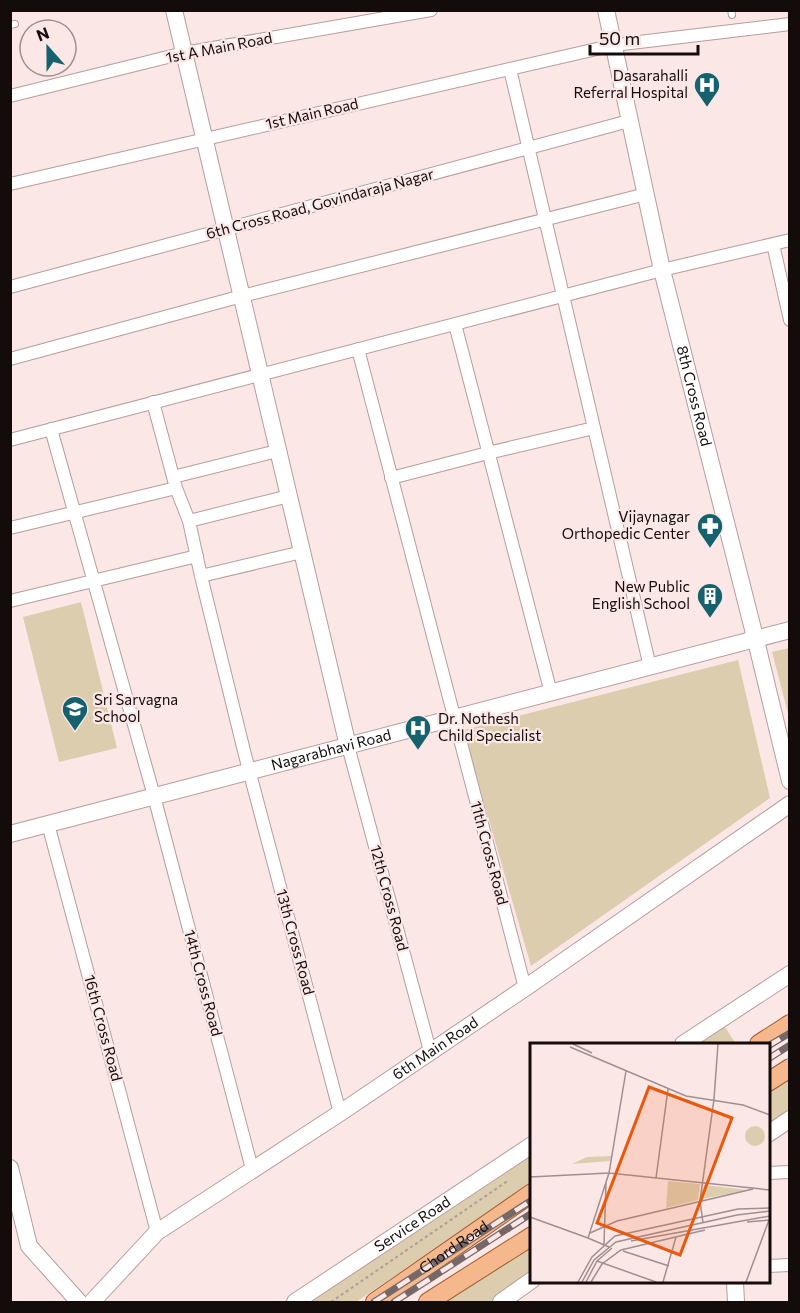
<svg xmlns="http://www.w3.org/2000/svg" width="800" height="1313" viewBox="0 0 800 1313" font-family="Commissioner,sans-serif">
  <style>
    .green { fill: #dccdae }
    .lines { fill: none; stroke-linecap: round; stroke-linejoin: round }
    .lane-casing { stroke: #b59d9d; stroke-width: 8 }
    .street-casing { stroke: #b59d9d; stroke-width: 14 }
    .secondary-casing { stroke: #b59d9d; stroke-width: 18 }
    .primary-casing { stroke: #a25c2d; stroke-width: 20 }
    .path { stroke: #ad9c9c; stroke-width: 2; stroke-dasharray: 3 3; stroke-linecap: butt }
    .lane { stroke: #fff; stroke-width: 6 }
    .street { stroke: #fff; stroke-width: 12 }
    .secondary { stroke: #fff; stroke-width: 16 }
    .primary { stroke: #f5b78c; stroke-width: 18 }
    .rail-casing { stroke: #776868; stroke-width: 7 }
    .rail { stroke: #fce7e7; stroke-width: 4.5; stroke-dasharray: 14; stroke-linecap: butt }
    .labels { text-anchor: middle; stroke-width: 4.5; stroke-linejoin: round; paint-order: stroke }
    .street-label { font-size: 15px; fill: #140b0b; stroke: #fce7e7 }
    .poi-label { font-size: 15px; fill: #140b0b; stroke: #fce7e7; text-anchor: end }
    .inset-road { fill: none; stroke: #9f8f8f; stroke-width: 1.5 }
    .view { fill: #e8590c; fill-opacity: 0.15; stroke: #e8590c; stroke-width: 3 }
    .inset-edge { fill: none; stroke: #140b0b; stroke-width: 3 }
  </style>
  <rect width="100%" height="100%" fill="#fce7e7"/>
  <path class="green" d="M81,602L117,748L59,762L23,617Z
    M789,648H790L789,717L772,652Z
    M738,660L770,798L531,966L463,730Z
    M723,1024L736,1044H692Z
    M789,1079V1116L768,1130V1093Z
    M531,1150V1184L356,1302H304Z
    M531,1245L532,1282L503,1302H438Z"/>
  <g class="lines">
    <g class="lane-casing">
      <path id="lane" d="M731,10L732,15
        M10,25L15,24"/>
    </g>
    <g class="street-casing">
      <path id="street" d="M510,69L650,667
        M10,96L184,53L431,10
        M10,184L614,45L790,24
        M773,244L790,320
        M10,287L629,121
        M455,324L551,693
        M358,349L525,988
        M10,359L242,296L646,194
        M153,402L176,488L189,521
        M51,429L154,796L252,1169
        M10,440L662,270L790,240
        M173,477L277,451
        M391,478L488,453L594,428
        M10,528L176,488
        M302,552L201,576L245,755L340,1113
        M201,576L189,521L289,496
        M10,601L197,556
        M348,746L430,1051
        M48,824L157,1232
        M768,1173L790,1172
        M768,1266L790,1265"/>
    </g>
    <g class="secondary-casing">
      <g id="secondary">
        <path d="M174,10L348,746"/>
        <path id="s1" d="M606,10L662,270L758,649L790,781"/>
        <path id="s2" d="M10,834L790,630"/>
        <path d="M683,1044L790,974"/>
        <path d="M768,1134L790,1119"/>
        <path d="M10,1168L29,1246L79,1302"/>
        <path d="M735,1282L736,1302"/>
        <path id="s3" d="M92,1302L157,1232L340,1113L525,988L790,804"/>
        <path id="s4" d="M295,1302L532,1145"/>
        <path d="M501,1302L532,1280"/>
      </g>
    </g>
    <g class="primary-casing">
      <g id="primary">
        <path d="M759,1044L790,1024"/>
        <path d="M768,1082L790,1068"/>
        <path id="s5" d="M375,1302L532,1193"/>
        <path d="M428,1302L532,1236"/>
      </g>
    </g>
    <path class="path" d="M331,1302L509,1180"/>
    <use href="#lane" class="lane"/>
    <use href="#street" class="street"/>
    <use href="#secondary" class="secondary"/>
    <use href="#primary" class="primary"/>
    <g class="rail-casing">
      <path id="rail" d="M768,1046L790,1033
        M768,1059L790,1045
        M374,1302L532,1200
        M394,1302L532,1213"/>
    </g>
    <use href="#rail" class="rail"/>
  </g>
  <defs>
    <g id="hospital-pin" transform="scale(1.35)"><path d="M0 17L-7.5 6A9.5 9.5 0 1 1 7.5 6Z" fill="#16616e" stroke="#fce7e7"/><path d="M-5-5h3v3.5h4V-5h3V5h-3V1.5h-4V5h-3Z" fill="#fff"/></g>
    <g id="pharmacy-pin" transform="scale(1.35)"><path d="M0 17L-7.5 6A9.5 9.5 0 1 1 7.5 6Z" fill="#16616e" stroke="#fce7e7"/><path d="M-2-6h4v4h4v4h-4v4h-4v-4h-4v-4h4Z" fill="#fff"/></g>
    <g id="building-pin" transform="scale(1.35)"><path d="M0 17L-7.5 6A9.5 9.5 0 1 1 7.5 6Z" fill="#16616e" stroke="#fce7e7"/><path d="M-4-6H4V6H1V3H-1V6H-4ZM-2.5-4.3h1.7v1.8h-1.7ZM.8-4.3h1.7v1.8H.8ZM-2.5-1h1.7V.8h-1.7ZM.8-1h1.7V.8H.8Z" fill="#fff"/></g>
    <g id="school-pin" transform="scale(1.35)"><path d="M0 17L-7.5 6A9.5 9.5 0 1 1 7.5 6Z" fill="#16616e" stroke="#fce7e7"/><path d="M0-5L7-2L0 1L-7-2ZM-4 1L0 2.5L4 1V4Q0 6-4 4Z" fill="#fff"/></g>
  </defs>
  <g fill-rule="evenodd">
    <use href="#hospital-pin" x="707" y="85"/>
    <use href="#pharmacy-pin" x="710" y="526"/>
    <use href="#building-pin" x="710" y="596"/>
    <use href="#school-pin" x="75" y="709"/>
    <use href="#hospital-pin" x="418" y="728"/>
  </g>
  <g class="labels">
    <g class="street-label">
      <text transform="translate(219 48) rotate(-11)" y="5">1st A Main Road</text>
      <text transform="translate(312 114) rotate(-13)" y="5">1st Main Road</text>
      <text transform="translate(320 204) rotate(-15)" y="5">6th Cross Road, Govindaraja Nagar</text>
      <text dy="5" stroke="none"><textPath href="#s1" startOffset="396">8th Cross Road</textPath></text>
      <text dy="5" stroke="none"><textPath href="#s2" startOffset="332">Nagarabhavi Road</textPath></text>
      <text transform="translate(489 853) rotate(75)" y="5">11th Cross Road</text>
      <text transform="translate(389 898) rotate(75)" y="5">12th Cross Road</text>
      <text transform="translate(295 942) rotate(75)" y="5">13th Cross Road</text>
      <text transform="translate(203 983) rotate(75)" y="5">14th Cross Road</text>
      <text transform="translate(103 1028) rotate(75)" y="5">16th Cross Road</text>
      <text dy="5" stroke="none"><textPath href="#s3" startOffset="429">6th Main Road</textPath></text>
      <text dy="5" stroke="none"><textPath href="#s4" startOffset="141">Service Road</textPath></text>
      <text dy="5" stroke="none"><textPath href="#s5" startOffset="96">Chord Road</textPath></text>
    </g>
    <g class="poi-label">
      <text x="688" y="81">Dasarahalli<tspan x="688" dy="17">Referral Hospital</tspan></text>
      <text x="690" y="522">Vijaynagar<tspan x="690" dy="17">Orthopedic Center</tspan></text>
      <text x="690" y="592">New Public<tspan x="690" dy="17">English School</tspan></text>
      <text x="94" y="705" text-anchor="start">Sri Sarvagna<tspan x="94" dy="17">School</tspan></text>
      <text x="438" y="724" text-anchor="start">Dr. Nothesh<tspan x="438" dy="17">Child Specialist</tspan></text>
    </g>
  </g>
  <g transform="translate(530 1043)">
    <rect width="240" height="240" fill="#fce7e7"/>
    <path d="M215 93a10 10 0 1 1 20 0a10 10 0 1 1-20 0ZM81,113L80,118L42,121L57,114ZM138,138L170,141L168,157L136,165ZM174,142L218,147L172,156Z" fill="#dccdae"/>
    <path class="inset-road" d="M43,1L62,10M40,4L156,53L213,62L240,72M184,56L188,1M79,130L96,28M79,130L58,195L79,204M0,134L79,130L240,147M126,135L138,46M0,174L58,195M217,179L239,177M173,180L170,158L184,56M60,190L87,178L223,146M101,198L240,173M74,201L76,140M93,208L139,223M67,218L126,239M48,239L62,214L85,193L208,166L240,165M52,239L64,217L86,199L207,172L240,168M56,239L67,218L82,205M61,239L72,221L91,207L175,187M133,239L146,194M216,239L239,177"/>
    <path class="view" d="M119,44L202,75L150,212L67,180Z"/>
    <rect width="240" height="240" class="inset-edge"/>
  </g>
  <rect width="800" height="1313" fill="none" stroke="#140b0b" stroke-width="24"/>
  <g transform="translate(48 48) rotate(339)"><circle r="28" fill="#fce7e7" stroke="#9f8f8f" stroke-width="1.5"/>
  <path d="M0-4.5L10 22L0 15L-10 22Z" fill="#16616e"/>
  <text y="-9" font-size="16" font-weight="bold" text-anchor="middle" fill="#140b0b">N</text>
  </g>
  <path d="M590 45v9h108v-9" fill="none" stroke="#140b0b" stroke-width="3"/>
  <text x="599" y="45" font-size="18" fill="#140b0b" stroke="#fce7e7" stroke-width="4.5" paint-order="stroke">50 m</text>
</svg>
